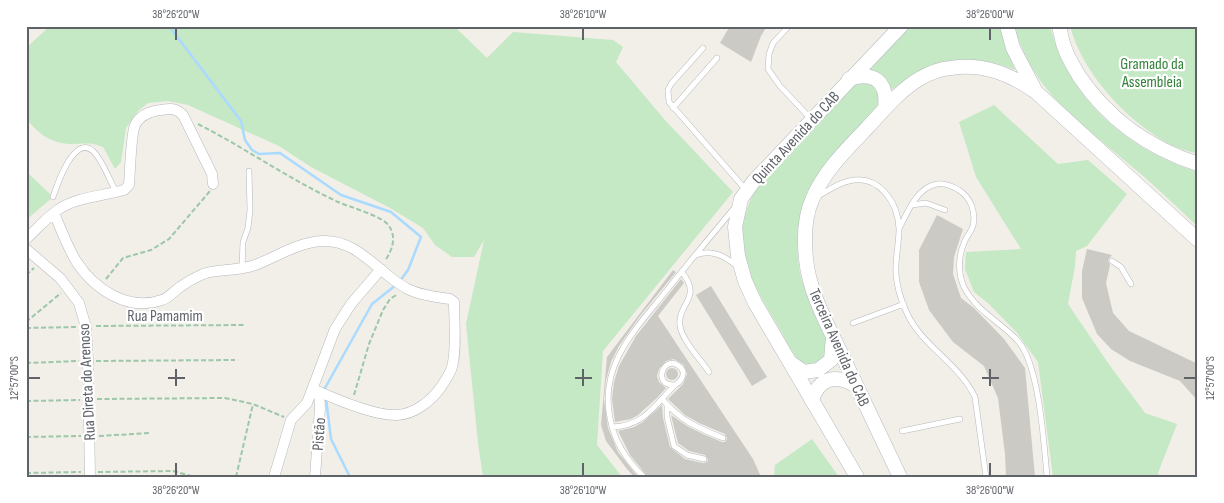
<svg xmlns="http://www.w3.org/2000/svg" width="1224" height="503" viewBox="0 0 1224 503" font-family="'Sofia Sans Condensed',sans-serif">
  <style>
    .green { fill: #c5e8c5 }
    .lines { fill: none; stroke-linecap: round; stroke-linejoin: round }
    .stream { stroke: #aadaff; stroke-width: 2.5 }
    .building { fill: #cccac5 }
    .service-casing { stroke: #b5b8bc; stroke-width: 6 }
    .minor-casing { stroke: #b5b8bc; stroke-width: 11 }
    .secondary-casing { stroke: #b6babf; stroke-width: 15 }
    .path { stroke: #9cc7a9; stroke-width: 2; stroke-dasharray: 5 2.5; stroke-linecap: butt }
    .service { stroke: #fff; stroke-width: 5 }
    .minor { stroke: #fff; stroke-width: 10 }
    .secondary { stroke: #fff; stroke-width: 14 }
    .ticks { fill: none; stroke: #5f6368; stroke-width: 2 }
    .labels { text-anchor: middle; stroke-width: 4.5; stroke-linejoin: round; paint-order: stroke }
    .park-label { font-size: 16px; fill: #348238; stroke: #fff }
    .street-label { font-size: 16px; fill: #5f6368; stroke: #fff }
    .neatline { fill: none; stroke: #5f6368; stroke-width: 2 }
    .ticks-label { font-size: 12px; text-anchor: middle; fill: #5f6368 }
  </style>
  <rect width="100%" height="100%" fill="#f1efe8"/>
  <path class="green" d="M50,26H454L487,58L513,32L613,40L623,47L616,62L664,119L733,192L603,351L597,445L622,477H483L478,443L466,324L484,240L474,257H452L435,245L423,228L390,208L311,167L279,146L188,105L168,101L148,103L138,111L126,128L121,162L115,169L103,147C89,142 86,144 72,144C52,144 38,134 26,118V48Z
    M911,26H1000L1015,70C968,51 931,62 891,90L869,70Z
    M1014,26H1050C1070,101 1126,149 1198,172V227C1174,204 1150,181 1124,160C1076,119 1033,91 1014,26Z
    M1070,26H1198V154C1188,151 1177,148 1169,144C1127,121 1082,73 1070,26Z
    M857,83C871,83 883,87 878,105L801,215C797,236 796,256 801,277C806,296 832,336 829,353C828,356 824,360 822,363L806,365C793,359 787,341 779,328C751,280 725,245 756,189L853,85Z
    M994,105L1058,164L1088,160L1127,194L1087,246L1076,251L1075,266L1068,304L1108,363L1145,413L1177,424L1158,473L1160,477H1053L1038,362L1017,333L989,304L974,292L965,269L966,252L1021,249L976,177L959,122Z
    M26,171L53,197L26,220Z
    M812,439L839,477H774L775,465Z"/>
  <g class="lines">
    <path class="stream" d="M169,26L241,121L245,140L252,150L259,154L280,153L341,195L391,212L421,237L408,270L400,281
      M325,390V388L372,304L396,285
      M326,398L331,439L350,477"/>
  </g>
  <path class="building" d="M730,26H767L761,36L751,62L720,43Z
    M937,215L963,229L954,257L953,274L961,298L974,308L1004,339L1025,368L1035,477H1006L1005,454L998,398L984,366L953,342L929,310L919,282V250Z
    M1087,249L1112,255L1108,260L1110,265L1106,283L1113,313L1129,331L1198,364V401L1180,381L1130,361L1111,349L1097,334L1082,298V271Z
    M673,270L676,272L640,316L619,346L611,362L606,380L604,399L608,428L618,452L638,477H634L627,469L606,441L601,425L607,357Z
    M681,279L684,283L658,316L753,459L761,477H648L630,455L618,431L634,427L643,422L662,405L663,418L670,447L685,459L703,463L707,462L708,460L705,455L689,451L678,443L671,415L687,426L703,434L722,442H725L727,439L725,434L699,423L685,415L668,399L683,384L687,374L684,365L674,359L666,361L659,369L657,376L659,382L666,388L658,397L638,415L631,419L615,422L612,399L614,382L619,366L636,336Z
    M711,286L767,377L752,386L696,295Z
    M666 374a6 6 0 1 1 12 0a6 6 0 1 1-12 0Z"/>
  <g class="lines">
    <g class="service-casing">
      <path id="service" d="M789,26L773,43L769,54L768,69L780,86L811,119
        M703,48L671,84L668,90L669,102L746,190
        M673,108L717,58
        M818,196C828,191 838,183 849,181C879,174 898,202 899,229C899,244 895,259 896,274C897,287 901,300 906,311C920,345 959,363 975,397L986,477
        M53,197C57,185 74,134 93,151C102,159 110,181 116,192
        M912,205L926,203L945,210
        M899,229C907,213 917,187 937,184C944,183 952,186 959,190C971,198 976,212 973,226C971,232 966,237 964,243C958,257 958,274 964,287C976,311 1001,322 1018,341C1039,364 1044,443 1047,477
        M696,255C712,249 725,256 738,267
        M1112,261L1121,267L1131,284
        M242,269L243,242L248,228L250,210L249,171
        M682,272C703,299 677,303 680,326C682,340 701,360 709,372
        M853,323L904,304
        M662,399C681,421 696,427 723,438
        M667,405V417L674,446L687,455L704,459
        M612,427C644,426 654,406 675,385C682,381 687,372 679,366C664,354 651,386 675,385
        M902,431L960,419
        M644,477C627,461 614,440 610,418C599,364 636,329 667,290C689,262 712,235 735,207"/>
    </g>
    <g class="minor-casing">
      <path id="minor" d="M54,213C61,229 67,246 76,261C94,289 128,312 162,300C169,298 174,291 180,287C187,282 196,277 203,274C218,268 237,272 255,265C276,257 299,242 322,241C358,239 378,273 406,288C418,295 436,297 450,299L454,302C454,320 457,350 452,367C450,374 445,381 441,387C431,401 415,414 397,415C375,416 335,399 313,389
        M26,239C37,229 47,217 59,209C77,197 103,196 124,190L129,185C130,172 131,134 135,125C140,115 151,111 161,110C171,108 176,108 183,115L212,174L213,184
        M26,249L60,278L79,303L86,327L88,361L90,477
        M274,477L291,420L307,403L335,329L351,304L381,269
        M315,477L320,408L319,392"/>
    </g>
    <g class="secondary-casing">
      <path id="secondary" d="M1007,26L1013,48L1036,92L1198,240
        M1059,26C1061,34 1062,42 1065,49C1068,58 1074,67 1079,76C1108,119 1149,148 1198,164
        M849,79C874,71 888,81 885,108
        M791,363L804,372L818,370L831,360L833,338
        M812,401C818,377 837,374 856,386
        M857,477L755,303L745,281L738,256L735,227L741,199L754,181L901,26
        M900,477C880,435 860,393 840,351C826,322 809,291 806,259C804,239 804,218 812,200C824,171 846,150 867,128C883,111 899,91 919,79C929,73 940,69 951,68C983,63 1010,74 1036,92"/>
    </g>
    <path class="path" d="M198,124C245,148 289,179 338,202C349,207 383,216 389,226C397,238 392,250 385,261
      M26,275L34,268
      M106,279L123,258L151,250L169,239L210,191
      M26,322L61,293
      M96,326L245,325
      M26,328L76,327
      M96,361L235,360
      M26,363L79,361
      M354,395L369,344L383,310L390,299L398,294
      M97,399L225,398L253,404L284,417
      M26,401L80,400
      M99,436L150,433
      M26,437L81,436
      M98,472L173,471L195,477
      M26,473L81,472
      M236,477L253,404"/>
    <use href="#service" class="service"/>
    <use href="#minor" class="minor"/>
    <use href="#secondary" class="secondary"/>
  </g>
  <path class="ticks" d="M176,28V40M583,28V40M990,28V40M176,369V386M583,369V386M990,369V386M28,378H40M168,378H185M575,378H592M982,378H999M1184,378H1196M176,463V476M583,463V476M990,463V476"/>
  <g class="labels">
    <g class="park-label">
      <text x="1152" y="69">Gramado da<tspan x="1152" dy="18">Assembleia</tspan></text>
    </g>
    <g class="street-label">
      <text transform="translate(795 137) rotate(-47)" y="6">Quinta Avenida do CAB</text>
      <text x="165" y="321">Rua Pamamim</text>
      <text transform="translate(840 347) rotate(66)" y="6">Terceira Avenida do CAB</text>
      <text transform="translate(86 382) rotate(-93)" y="6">Rua Direta do Arenoso</text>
      <text transform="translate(318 434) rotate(-86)" y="6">Pistão</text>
    </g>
  </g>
  <rect width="1224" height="503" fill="none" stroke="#ffffff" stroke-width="55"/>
  <rect x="28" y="28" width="1168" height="448" class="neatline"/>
  <g class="ticks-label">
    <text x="176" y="18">38°26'20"W</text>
    <text x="583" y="18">38°26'10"W</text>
    <text x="990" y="18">38°26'00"W</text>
    <text transform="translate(14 378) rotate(-90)" y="4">12°57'00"S</text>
    <text transform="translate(1210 378) rotate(-90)" y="4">12°57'00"S</text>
    <text x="176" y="494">38°26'20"W</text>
    <text x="583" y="494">38°26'10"W</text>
    <text x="990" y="494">38°26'00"W</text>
  </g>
</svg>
